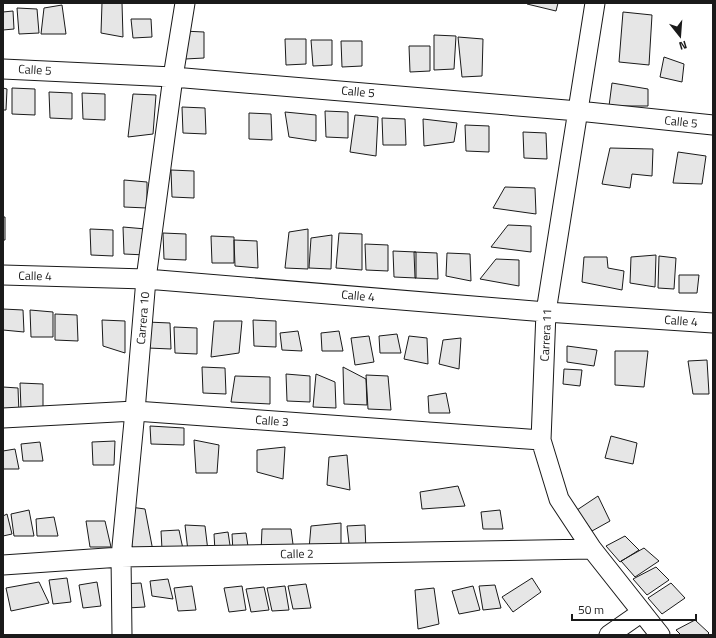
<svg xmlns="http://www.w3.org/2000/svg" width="716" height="638" viewBox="0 0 716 638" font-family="'Titillium Web',sans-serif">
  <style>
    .building { fill: #e6e6e6; stroke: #1a1a1a }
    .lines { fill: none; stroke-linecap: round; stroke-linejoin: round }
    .minor-casing { stroke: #1a1a1a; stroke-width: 21 }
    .minor { stroke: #fff; stroke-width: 19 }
    .labels { text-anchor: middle; stroke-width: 3; stroke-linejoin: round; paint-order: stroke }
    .street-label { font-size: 12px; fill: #1a1a1a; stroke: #fff }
  </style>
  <rect width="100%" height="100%" fill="#fff"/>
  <path class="building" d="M102,3H122L123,37L101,33Z
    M528,3H558L556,11L527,4Z
    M62,5L66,34H41L44,8Z
    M17,8L37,9L39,33L19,34Z
    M13,11L14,29L3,30V12Z
    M623,12L652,15L649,65L619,62Z
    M131,19H151L152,37L133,38Z
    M183,31L204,32V58L185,59Z
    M434,35L456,36L454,69L434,70Z
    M458,37L483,39L482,76L462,77Z
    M285,39H306V64L286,65Z
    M311,40H332V65L313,66Z
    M341,41H362V66L342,67Z
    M409,46H430V71L410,72Z
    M664,57L684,64L682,82L660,77Z
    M612,83L648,89V106H609Z
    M3,88L7,89L6,110H3Z
    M12,88L35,89V115L12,114Z
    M49,92L72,93V119L50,118Z
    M82,93L105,94V120L83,119Z
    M133,94L156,95L153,134L128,137Z
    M182,107L205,108L206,134L183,133Z
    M325,111L348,112V138L326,137Z
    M285,112L316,115V141L289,137Z
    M249,113L271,114L272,140L249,139Z
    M355,115L378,117L376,156L350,152Z
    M382,118L405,119L406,145H383Z
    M423,119L457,123L454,142L424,146Z
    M465,125L489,126V152L466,151Z
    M523,132L546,133L547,159L524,158Z
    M610,148L653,149L652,176L632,174L630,188L602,184Z
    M678,152L706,156L702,184L673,183Z
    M171,170L194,171V198L172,197Z
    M124,180L147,182V208L124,207Z
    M505,187L535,188L536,214L493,208Z
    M3,217H5V240H3Z
    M508,225L531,226V252L491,247Z
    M123,227L146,229V255L124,254Z
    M90,229L113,230V256L91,255Z
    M308,229V269L285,268L289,232Z
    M163,233L186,234V260L164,259Z
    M339,233L362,234V270L336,268Z
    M332,235L331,269L309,268L311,238Z
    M211,236L234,237V263H212Z
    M234,240L257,241L258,268L235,266Z
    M365,244L388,245V271L366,270Z
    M393,251L416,252V278L394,277Z
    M414,252L437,253L438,279L415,278Z
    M447,253L470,254L471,281L446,276Z
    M656,255L655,287L630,283L631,257Z
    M659,256L676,258L674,289L658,288Z
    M584,257H607L608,268L624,271L622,290L582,282Z
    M496,259L519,260V286L480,279Z
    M679,275H699L697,293H679Z
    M3,309L23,310L24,332L3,330Z
    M30,310L53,312V337H31Z
    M55,314L77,315L78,341L55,340Z
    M102,320L125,321V353L103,346Z
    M253,320L276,321V347L254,346Z
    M214,321H242L239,353L211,357Z
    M147,322L170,323L171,349L148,348Z
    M174,327L197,328V354L175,353Z
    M298,331L302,351L282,350L280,333Z
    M339,331L343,351H322L321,333Z
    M397,334L401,353H380L379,336Z
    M369,336L374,362L355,365L351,338Z
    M409,336L427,338L428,364L404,359Z
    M461,338L459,369L439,364L443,340Z
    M567,346L597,350L594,366L567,362Z
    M615,351H648L644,387L615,385Z
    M707,360L709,394H693L688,361Z
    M202,367L225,368L226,394L203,393Z
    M343,367L366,379L367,405L344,404Z
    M564,369L582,370L580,386L563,384Z
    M286,374L310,376V402L287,401Z
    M316,374L335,382L336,408L313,407Z
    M366,375L388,376L391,410L368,409Z
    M235,376L270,377V404L231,402Z
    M20,383L43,384V410L21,409Z
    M3,387L18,388L19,414L3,413Z
    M446,393L450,413H429L428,396Z
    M150,426L184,428V445L151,444Z
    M611,436L637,443L633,464L605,458Z
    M194,440L219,445L217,473H196Z
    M115,441L114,465H93L92,442Z
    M40,442L43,461H23L21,444Z
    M285,447L283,479L257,472V450Z
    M15,449L19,469H3V451Z
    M347,455L350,490L327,485L329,457Z
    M458,486L465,506L422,509L420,492Z
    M598,496L610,521L592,531L577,510Z
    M130,507L145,509L153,551H132Z
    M29,510L34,536H14L11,514Z
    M500,510L503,529H483L481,512Z
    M7,514L12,534L3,536V516Z
    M54,517L58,536H37L36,519Z
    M86,521H105L111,547H90Z
    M341,523V547L309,549L311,526Z
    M185,525L205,526L208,551H188Z
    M365,525L366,552H350L347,526Z
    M262,529H291L294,552H261Z
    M179,530L183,549H162L161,531Z
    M228,532L231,552L215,551L214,534Z
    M246,533L249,553L233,552L232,534Z
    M625,536L639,550L620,562L606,546Z
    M644,548L659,561L635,577L621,561Z
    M656,567L669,580L647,595L633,579Z
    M67,578L71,602L53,604L49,580Z
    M532,578L541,592L513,612L502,597Z
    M168,579L173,599L152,596L150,581Z
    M39,582L49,603L11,611L6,588Z
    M97,582L101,606L83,608L79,585Z
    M141,583L145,607L127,608L122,584Z
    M671,583L685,598L662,614L648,598Z
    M306,584L311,608L293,609L288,586Z
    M495,585L501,608L483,610L479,586Z
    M192,586L196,610L178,611L174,588Z
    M242,586L246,610L229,612L224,588Z
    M285,586L289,610L272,611L267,588Z
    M473,586L480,610L459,614L452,591Z
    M264,587L269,610L251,612L246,589Z
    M434,588L439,624L418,629L415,590Z
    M695,620L709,633L707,635H681L676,630Z"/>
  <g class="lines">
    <g class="minor-casing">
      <path id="minor" d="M595,3L546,312L541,440L559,499L592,549L660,635
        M3,69L173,77L578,111L713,125
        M3,275L146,279L546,312L713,323
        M3,418L135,411L541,440
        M3,565L121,557L592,549
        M122,635L121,557L135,411L146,279L173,77L185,3
        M609,635L642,612"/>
    </g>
    <use href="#minor" class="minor"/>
  </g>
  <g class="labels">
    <g class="street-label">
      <text transform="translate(35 70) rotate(3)" y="4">Calle 5</text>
      <text transform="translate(358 92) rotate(5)" y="4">Calle 5</text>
      <text transform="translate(681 122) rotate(6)" y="4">Calle 5</text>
      <text transform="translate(35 276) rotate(1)" y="4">Calle 4</text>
      <text transform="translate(358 296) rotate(5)" y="4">Calle 4</text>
      <text transform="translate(143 318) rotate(-85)" y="4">Carrera 10</text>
      <text transform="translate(681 321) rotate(4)" y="4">Calle 4</text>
      <text transform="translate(546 335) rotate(-87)" y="4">Carrera 11</text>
      <text transform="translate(272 421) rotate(4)" y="4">Calle 3</text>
      <text transform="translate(297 554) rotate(-1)" y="4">Calle 2</text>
    </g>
  </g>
  <rect width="716" height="638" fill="none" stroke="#1a1a1a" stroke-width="8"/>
  <g transform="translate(680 36) rotate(163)" stroke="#ffffff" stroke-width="3" paint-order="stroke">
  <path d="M0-3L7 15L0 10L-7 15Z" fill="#1a1a1a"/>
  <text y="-6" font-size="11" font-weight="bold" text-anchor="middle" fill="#1a1a1a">N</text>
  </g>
  <path d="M572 614v6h124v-6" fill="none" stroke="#1a1a1a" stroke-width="2"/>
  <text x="578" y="614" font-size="12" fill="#1a1a1a" stroke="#ffffff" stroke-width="3" paint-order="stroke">50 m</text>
</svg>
